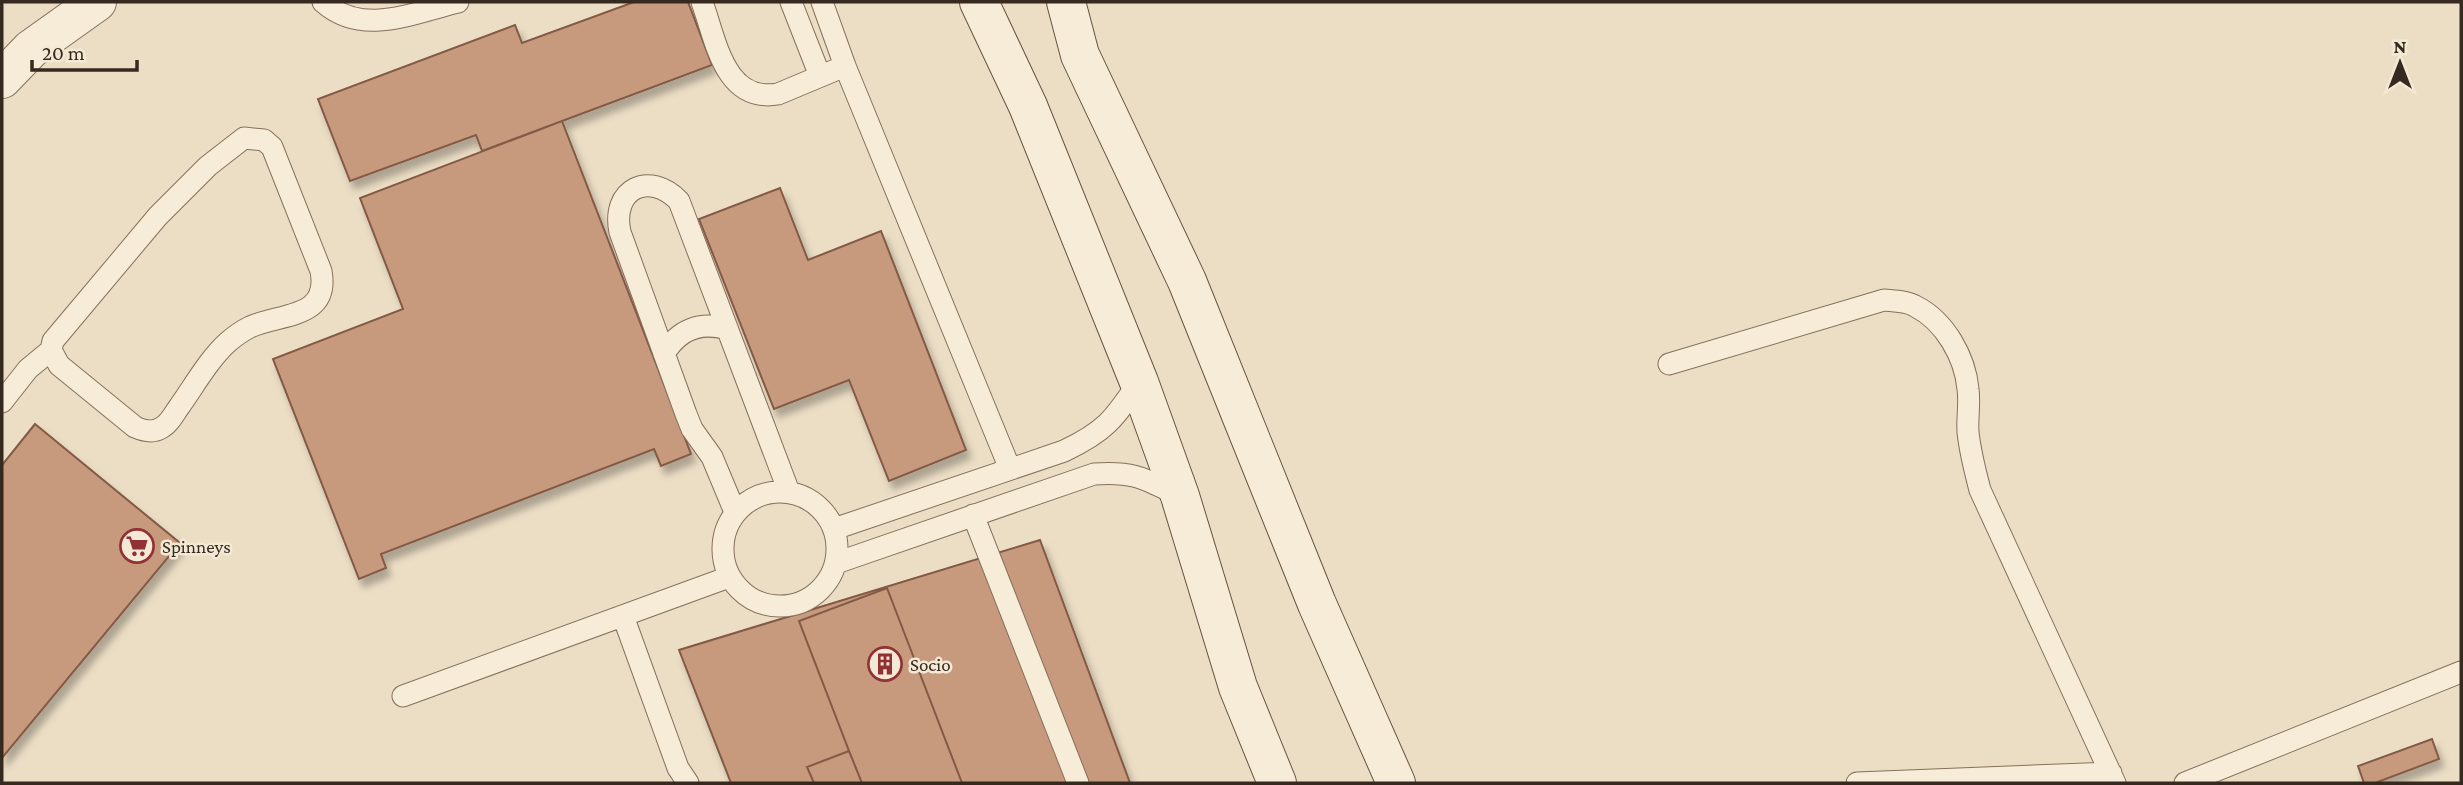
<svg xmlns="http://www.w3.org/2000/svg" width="2463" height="785" viewBox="0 0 2463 785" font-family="'Crimson Pro',serif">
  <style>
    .building { fill: #c7997d; stroke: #835a44; stroke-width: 2; filter: url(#shadow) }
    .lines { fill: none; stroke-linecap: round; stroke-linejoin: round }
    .lane-casing { stroke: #85705c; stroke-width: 23 }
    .street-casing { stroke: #85705c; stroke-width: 40 }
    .secondary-casing { stroke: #67523f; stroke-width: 40 }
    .lane { stroke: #f7ecd8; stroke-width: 21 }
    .street { stroke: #f7ecd8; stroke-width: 38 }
    .secondary { stroke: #f7ecd8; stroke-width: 38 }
    .labels { text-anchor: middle; stroke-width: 5; stroke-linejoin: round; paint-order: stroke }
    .poi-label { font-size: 19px; fill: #36291f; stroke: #f3e9d4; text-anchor: start }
  </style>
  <defs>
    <filter id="shadow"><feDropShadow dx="4.5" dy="8" stdDeviation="3.5" flood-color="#0004"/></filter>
  </defs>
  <rect width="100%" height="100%" fill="#ecdec5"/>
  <path class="building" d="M634,2H688L712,65L482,151L476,135L350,181L318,99L515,25L522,43Z
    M562,121L691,454L661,466L654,449L381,554L386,568L359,579L273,359L403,309L360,198Z
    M780,188L808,260L881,231L966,450L889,481L849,380L774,409L699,219Z
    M35,424L180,543L2,758V465Z
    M1040,540L1130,783H731L679,650Z
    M887,588L962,783H814L807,767L849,751L799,621Z
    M2432,739L2439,759L2375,783H2364L2358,766Z
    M849,751L862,783H814L807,767Z"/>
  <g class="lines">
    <g class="lane-casing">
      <path id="lane" d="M323,2C363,37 412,13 458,2
        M702,2C716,40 724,103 778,94L845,66
        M791,2L820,76
        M822,2L845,66L1010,469
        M244,138L264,140L272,147L321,271C330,319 281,313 250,327C242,331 235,336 228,342C209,359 194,386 179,407C174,414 169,424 161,428C153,433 144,431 135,427L59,365L51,350L53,341L158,216L208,166Z
        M664,354C678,330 700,321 727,329
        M1669,364L1884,300C1894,301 1907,301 1915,306C1945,321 1965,357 1968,389C1970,403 1967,418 1968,432C1970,452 1975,471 1980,490L2115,783
        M2,402L28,369L51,350
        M723 549a57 57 0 1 1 114 0a57 57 0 1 1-114 0Z
        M735,512L712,457L692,429L686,414L620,232C611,189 649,170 679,201L789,492
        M973,515L1078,783
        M834,529L1064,451C1106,431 1114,419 1139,382
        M836,563L1094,474C1135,471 1145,479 1180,496
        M623,616L678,768L688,783
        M403,696L729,577
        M1857,783L2111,773
        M2185,783L2461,672"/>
    </g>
    <g class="street-casing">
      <path id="street" d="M2,79L31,49L97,2"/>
    </g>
    <g class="secondary-casing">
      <path id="secondary" d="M979,2L1028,106L1139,382L1180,496L1238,687L1277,783
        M1066,2L1080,55L1187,281L1317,604L1396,783"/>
    </g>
    <use href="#lane" class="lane"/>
    <use href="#street" class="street"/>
    <use href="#secondary" class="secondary"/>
  </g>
  <defs>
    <g id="supermarket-ring" transform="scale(1.75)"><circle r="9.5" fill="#f3e9d4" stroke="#913035" stroke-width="1.5"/><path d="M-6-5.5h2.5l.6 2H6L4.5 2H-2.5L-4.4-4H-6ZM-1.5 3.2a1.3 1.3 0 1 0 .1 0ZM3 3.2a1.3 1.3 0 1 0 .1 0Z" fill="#913035"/></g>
    <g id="building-ring" transform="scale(1.75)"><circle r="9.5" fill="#f3e9d4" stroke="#913035" stroke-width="1.5"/><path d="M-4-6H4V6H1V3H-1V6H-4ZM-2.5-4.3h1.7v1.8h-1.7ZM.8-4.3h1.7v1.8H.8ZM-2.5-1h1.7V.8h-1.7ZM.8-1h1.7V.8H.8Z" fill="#913035"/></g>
  </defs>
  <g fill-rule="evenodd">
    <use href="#supermarket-ring" x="137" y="546"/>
    <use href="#building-ring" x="885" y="664"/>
  </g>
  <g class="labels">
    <g class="poi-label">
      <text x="162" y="553">Spinneys</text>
      <text x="910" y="671">Socio</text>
    </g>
  </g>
  <rect width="2463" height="785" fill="none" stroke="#36291f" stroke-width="7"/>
  <g transform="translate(2400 63)" stroke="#f3e9d4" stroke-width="5" paint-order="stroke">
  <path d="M0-5L12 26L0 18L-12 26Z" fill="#36291f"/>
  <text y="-10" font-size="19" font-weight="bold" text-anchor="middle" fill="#36291f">N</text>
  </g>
  <path d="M32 60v10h105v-10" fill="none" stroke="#36291f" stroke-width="3.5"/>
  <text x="42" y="60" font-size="21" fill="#36291f" stroke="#f3e9d4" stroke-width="5" paint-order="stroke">20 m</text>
</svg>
